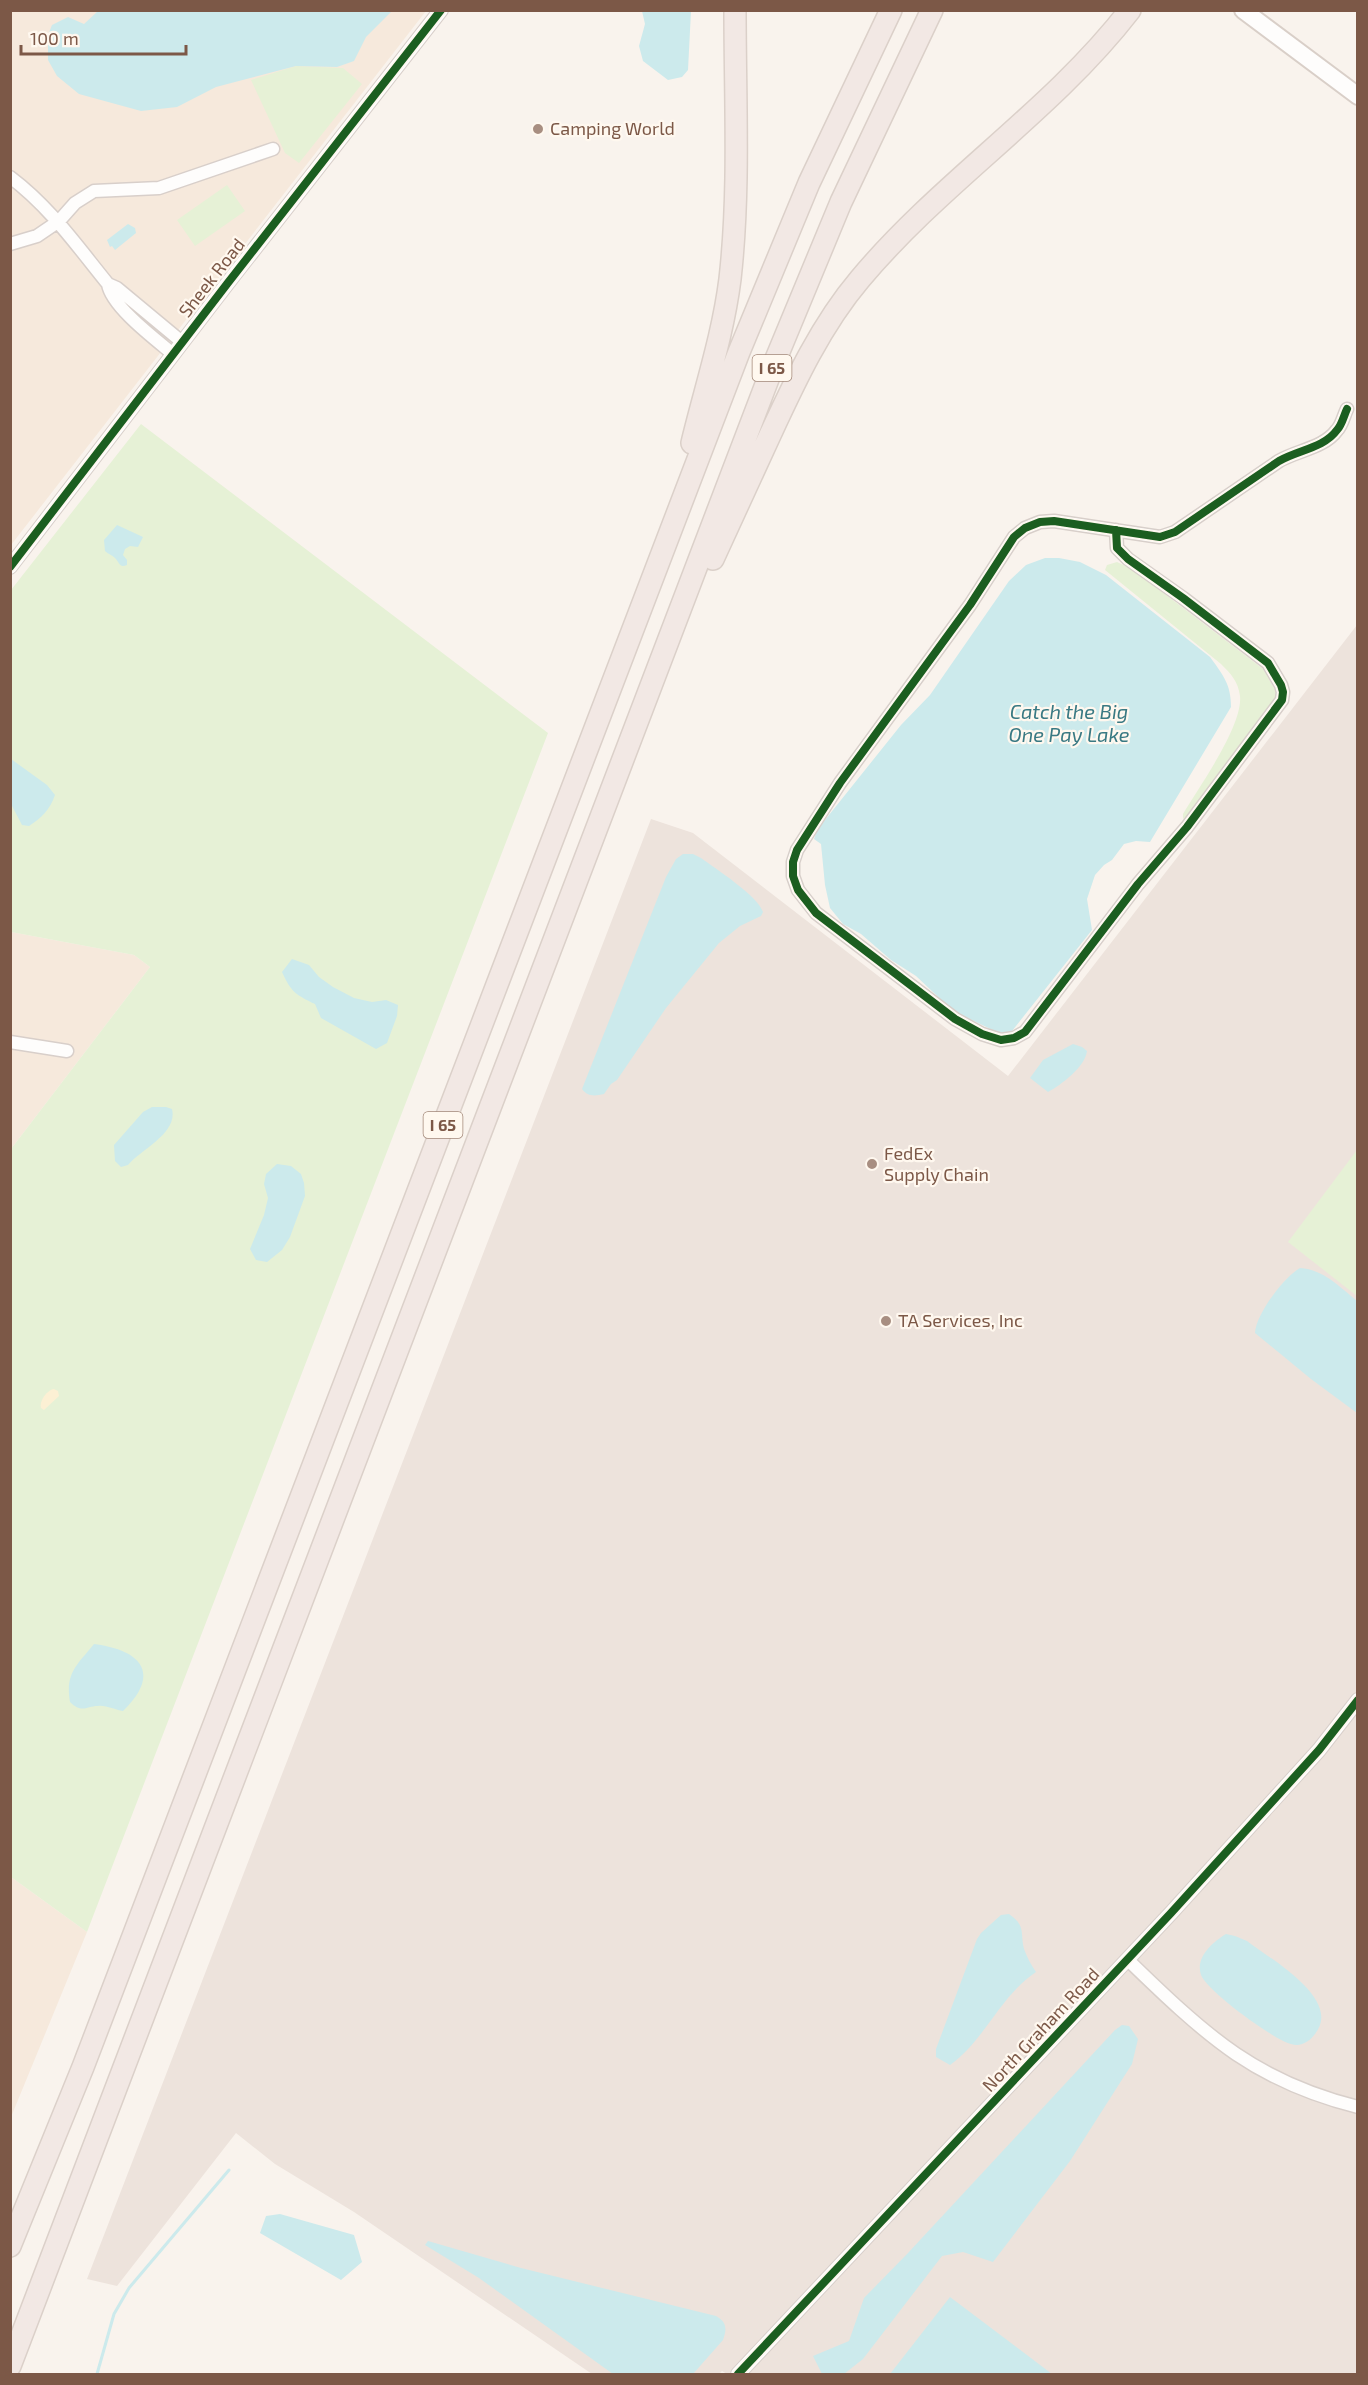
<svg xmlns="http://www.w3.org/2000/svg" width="1368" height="2385" viewBox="0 0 1368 2385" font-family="'Exo 2',sans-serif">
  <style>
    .residential { fill: #f6e9dc }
    .industrial { fill: #ede3dc }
    .green { fill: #e6f1d6 }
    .sand { fill: #fcf0d4 }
    .water { fill: #cceaec }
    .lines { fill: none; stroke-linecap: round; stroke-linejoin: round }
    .stream { stroke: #cceaec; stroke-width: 3 }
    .minor-casing { stroke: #d8cfca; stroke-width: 15 }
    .tertiary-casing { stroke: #d8cfca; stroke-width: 16 }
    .secondary-casing { stroke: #d9cfc8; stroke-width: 20 }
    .motorway-casing { stroke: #dbd0c9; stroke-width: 24 }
    .minor { stroke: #fefdfc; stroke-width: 12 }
    .tertiary { stroke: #fefdfc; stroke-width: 14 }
    .secondary { stroke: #fefdfc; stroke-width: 16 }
    .motorway { stroke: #f2e8e4; stroke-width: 21 }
    .cycleway-casing { stroke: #fff8ef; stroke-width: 11 }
    .cycleway { stroke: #1b5e20; stroke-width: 8 }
    .poi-dot { fill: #a88e81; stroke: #fff8ef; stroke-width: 2 }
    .labels { text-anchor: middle; stroke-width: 4.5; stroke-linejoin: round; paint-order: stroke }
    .shield { fill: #fff8ef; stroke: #a38879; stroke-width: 1.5 }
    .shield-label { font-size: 16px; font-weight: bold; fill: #7c5847 }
    .poi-label { font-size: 18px; fill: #7c5847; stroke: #fff8ef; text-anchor: start }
    .street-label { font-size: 18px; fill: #7c5847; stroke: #fff8ef }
    .water-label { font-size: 20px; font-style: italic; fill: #397983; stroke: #fff8ef }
  </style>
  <rect width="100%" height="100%" fill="#f9f3ed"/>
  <path class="residential" d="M11,11H426L11,545Z
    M11,932L134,955L150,967L11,1149Z
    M11,1877L87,1932L11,2117Z"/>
  <path class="industrial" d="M1357,625V2374H727L722,2371L719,2374H592L354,2212L275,2164L236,2133L117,2286L87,2279L651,819L693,833L1008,1076Z"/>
  <path class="green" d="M296,66L343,68L362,84L299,163L285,153L251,80Z
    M227,185L245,211L195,246L177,220Z
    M141,424L548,733L87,1932L11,1877V1149L150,967L134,955L11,932V590Z
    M1117,562L1132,569L1263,669L1277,693L1276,701L1192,812L1183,819V814C1199,787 1243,726 1240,696C1238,681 1231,674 1221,664L1105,570L1107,565Z
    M1357,1150V1296L1288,1242Z"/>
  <path class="sand" d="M54,1389L58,1391L59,1396L44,1410L41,1408C39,1401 47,1390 54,1389Z"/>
  <path class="water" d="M98,11V10L392,11L366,37L354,61L337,67L296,66L216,87L177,107L141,111L79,94L57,76L48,60V35L52,25L68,17L84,24Z
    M642,11H691L688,70L682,77L668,80L643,61L639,46L645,24Z
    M128,224L135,228L136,233L115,250L112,246L110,247L107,240Z
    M117,525L143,537L138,547L130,546L125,549L123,555L127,560V565C119,568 120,563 115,558C112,555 108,554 105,551L104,540Z
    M1045,558H1059L1080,562L1106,575L1210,657C1223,675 1231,684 1231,707L1150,842L1136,841L1124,844L1112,860L1104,865L1095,875L1087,899L1092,930L1012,1031L1003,1035L953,1011L916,976L891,960L861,934L843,924L830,908L825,885L821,844L814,839L817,830L901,725L930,695L1009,581L1026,565Z
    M11,759L47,785L55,795C50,810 41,818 29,826L22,825L11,804Z
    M683,854H693L701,858C716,869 758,896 763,912L761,916L740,926L719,943L666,1008L617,1080L611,1084L604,1094C595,1096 588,1097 582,1089L666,877L676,859Z
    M292,959L309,965L319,977L333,987L354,998L372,1002L386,1000L398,1005L397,1016L387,1043L376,1049L321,1018L315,1004C296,995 291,992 282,972Z
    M1073,1044L1082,1047L1087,1051C1085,1067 1061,1085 1048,1092L1030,1078L1043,1060Z
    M152,1107H166L172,1109C178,1133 142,1149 128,1165L121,1167L115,1161L114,1145L143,1112Z
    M277,1164L291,1166L301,1174L304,1183L305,1196L290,1237L282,1250L267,1262L256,1260L250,1249L264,1215L268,1198L264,1184L266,1174Z
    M1300,1268C1323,1269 1341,1288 1357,1301V1413L1311,1379L1255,1333C1256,1314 1284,1277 1300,1268Z
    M94,1644C141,1650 162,1673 123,1711C115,1710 106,1705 98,1706C86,1706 82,1714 70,1702C65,1673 77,1665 94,1644Z
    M1009,1914C1026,1926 1020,1932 1024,1949C1027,1957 1031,1965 1036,1972C1000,1996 985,2040 950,2065L936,2057V2049L977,1939L981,1933L1001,1915Z
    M1226,1934L1235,1936L1247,1941C1270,1959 1343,1999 1315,2034C1309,2042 1301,2047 1291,2044C1274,2040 1207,1991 1201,1975C1195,1957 1213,1942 1226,1934Z
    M1122,2025L1129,2026L1138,2039L1132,2064L1070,2161L993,2262L963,2252L942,2256L863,2359L844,2374H822L813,2356L849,2341L864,2298L908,2253L1115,2030Z
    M280,2214L354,2235L362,2262L341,2280L260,2233L266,2216Z
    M428,2241L521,2268L716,2316C727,2322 727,2329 723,2340L693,2374H613L479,2278L425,2245Z
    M950,2297L1052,2374H890Z"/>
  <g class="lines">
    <path class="stream" d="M97,2374L114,2314L129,2288L229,2170"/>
    <g class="minor-casing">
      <path id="minor" d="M10,177C50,207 77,246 108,284C111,306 155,339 173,354
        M10,244L37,236L59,221L75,203L94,191L159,188L273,149
        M108,284L117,288L182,342
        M1116,530L1117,548L1128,559L1183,598L1268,663L1281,685L1283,692L1282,700L1187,827L1138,884L1025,1032L1014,1038L1001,1040L982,1034L955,1019L816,913L798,890L793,876V862L797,850L840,783L970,605L1014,537L1025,528L1040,522L1054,521L1160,537L1175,532L1279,461C1298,450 1324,448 1337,430C1342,425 1344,415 1347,409
        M10,1042L67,1051
        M1128,1960C1161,1992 1198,2028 1236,2054C1273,2079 1314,2096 1358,2107"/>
    </g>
    <g class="tertiary-casing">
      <path id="tertiary" d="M10,567L227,284L441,10
        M738,2374L1171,1913L1319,1750L1358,1700"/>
    </g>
    <g class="secondary-casing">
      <path id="secondary" d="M1243,10L1358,96"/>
    </g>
    <g class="motorway-casing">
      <path id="motorway" d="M692,443C705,389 723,335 730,279C740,190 735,100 735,10
        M713,559C732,518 751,477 770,435C795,381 821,325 860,279C942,181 1052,111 1130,10
        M10,2246L83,2067L739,352L809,183L891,10
        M10,2366L773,366L841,202L932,10"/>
    </g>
    <use href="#minor" class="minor"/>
    <use href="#tertiary" class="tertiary"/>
    <use href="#secondary" class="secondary"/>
    <use href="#motorway" class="motorway"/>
    <g class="cycleway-casing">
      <path id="cycleway" d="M1116,530L1117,548L1128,559L1183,598L1268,663L1281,685L1283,692L1282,700L1187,827L1138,884L1025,1032L1014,1038L1001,1040L982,1034L955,1019L816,913L798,890L793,876V862L797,850L840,783L970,605L1014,537L1025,528L1040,522L1054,521L1160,537L1175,532L1279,461C1298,450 1324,448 1337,430C1342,425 1344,415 1347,409
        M10,567L227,284L441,10
        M738,2374L1171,1913L1319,1750L1358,1700"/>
    </g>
    <use href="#cycleway" class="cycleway"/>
  </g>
  <g class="poi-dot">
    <circle cx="538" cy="129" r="6"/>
    <circle cx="872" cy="1164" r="6"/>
    <circle cx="886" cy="1321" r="6"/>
  </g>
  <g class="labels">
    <g class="shield">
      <rect x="752.5" y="355" width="39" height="26" rx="4.5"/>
      <rect x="423.5" y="1112" width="39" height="26" rx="4.5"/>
    </g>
    <g class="shield-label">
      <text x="772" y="374">I 65</text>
      <text x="443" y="1131">I 65</text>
    </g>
    <g class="poi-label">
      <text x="550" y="135">Camping World</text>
      <text x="884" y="1160">FedEx<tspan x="884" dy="21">Supply Chain</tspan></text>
      <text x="898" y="1327">TA Services, Inc</text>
    </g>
    <g class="street-label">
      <text transform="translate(212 278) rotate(-52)" y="6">Sheek Road</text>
      <text transform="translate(1041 2030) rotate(-47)" y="6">North Graham Road</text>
    </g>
    <g class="water-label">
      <text x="1069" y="719">Catch the Big<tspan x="1069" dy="23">One Pay Lake</tspan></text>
    </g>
  </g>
  <rect width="1368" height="2385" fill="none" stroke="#7c5847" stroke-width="24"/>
  <path d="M21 45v9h165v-9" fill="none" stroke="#7c5847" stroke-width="3"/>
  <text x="30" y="45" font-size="18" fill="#7c5847" stroke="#fff8ef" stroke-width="4.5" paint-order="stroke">100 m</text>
</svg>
